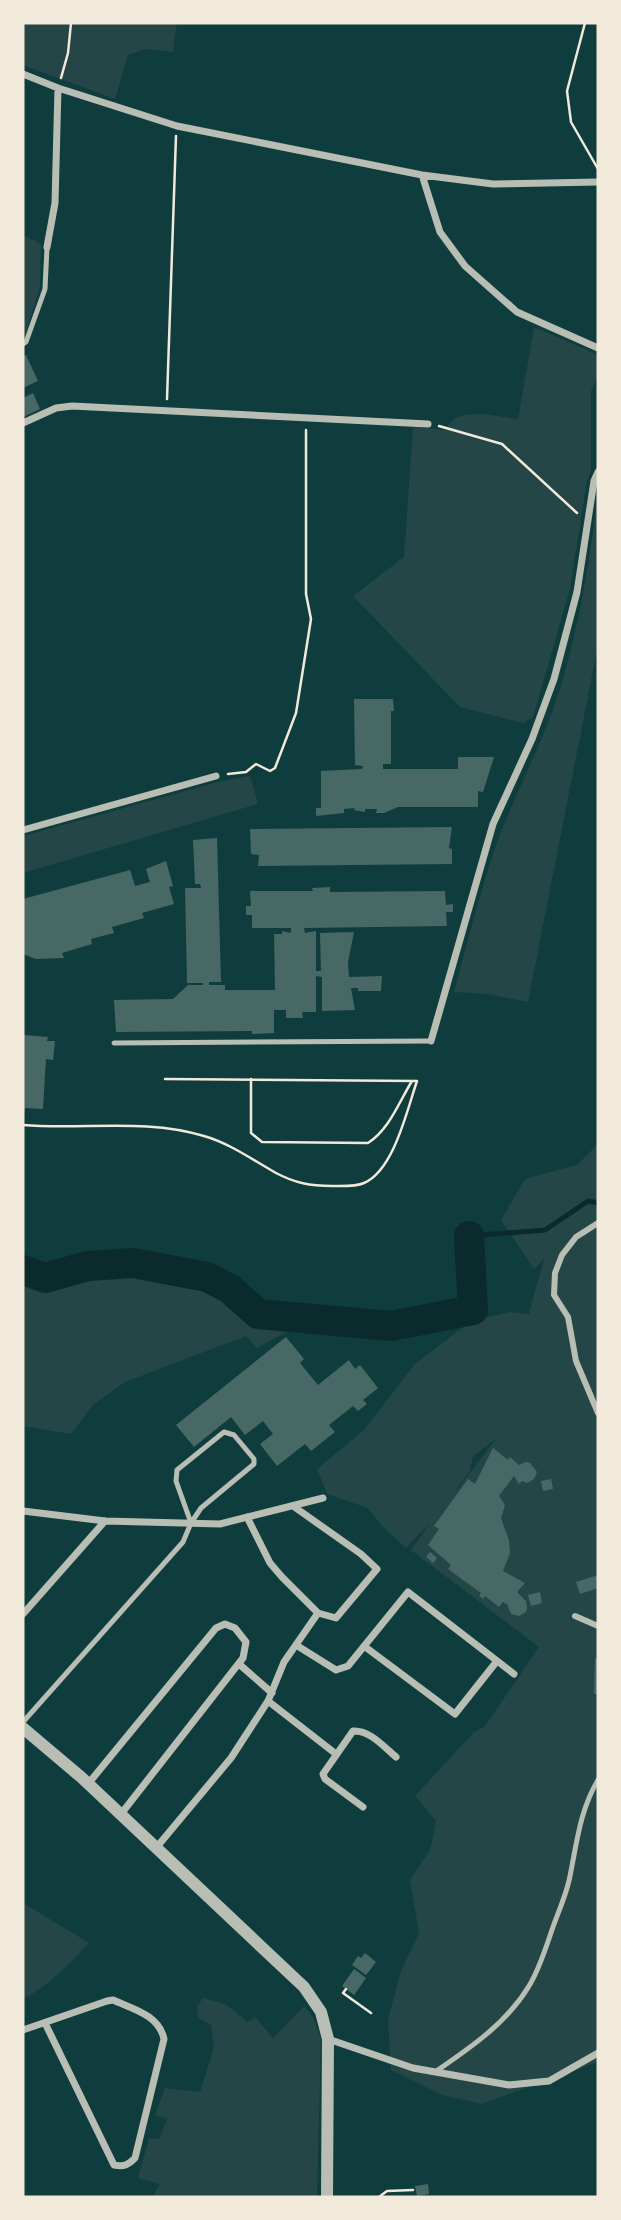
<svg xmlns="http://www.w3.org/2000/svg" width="621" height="2220" viewBox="0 0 621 2220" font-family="Lato,sans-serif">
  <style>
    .green { fill: #244646; fill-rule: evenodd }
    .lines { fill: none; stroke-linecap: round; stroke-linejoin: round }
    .stream { stroke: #0a2a2b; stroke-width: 5 }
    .river { stroke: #0a2a2b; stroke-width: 30 }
    .building { fill: #486865 }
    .path { stroke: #f1e9da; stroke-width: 2.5 }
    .service { stroke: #b8beb3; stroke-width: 5 }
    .pedestrian { stroke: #b8beb3; stroke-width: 6 }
    .minor { stroke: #b8beb3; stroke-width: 7 }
    .tertiary { stroke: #b8beb3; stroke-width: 12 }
  </style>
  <rect width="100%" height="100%" fill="#0f3d3e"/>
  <path class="green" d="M23,23H177L173,52L146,49L128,55L115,99L23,65Z
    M23,235L41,244L40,287L26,332L23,335Z
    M534,327L594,353L598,358V375L591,391V471L587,480L570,589L533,717L523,723L460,707L353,596L404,557L413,427L446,430C455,404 497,417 518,419Z
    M598,488V645L528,1002L488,994L454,992C469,938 482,882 502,829C522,780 547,733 562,682C581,618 591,554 598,488Z
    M250,776L258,804L23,873V836L218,782Z
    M598,1144V2062L482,2104L442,2095L391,2070L388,2019L401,1971L419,1933L410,1880L430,1850L436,1821L415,1796L474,1732L485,1726L539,1647L411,1550L430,1523L406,1548L383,1527L368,1508L327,1494L317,1469L363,1431L415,1364L471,1321L510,1312L529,1314L544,1259L534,1269L501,1220L525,1179L577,1165ZM496,1439L456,1491H455L470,1471L473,1456Z
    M133,1270L206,1282L260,1322L290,1323V1330L257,1348L246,1336L125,1382L93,1405L71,1434L23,1426V1276L50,1284L90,1271Z
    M23,1903L89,1943C69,1964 50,1985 23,1999Z
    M203,1998L225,2004L248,2022L255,2017L273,2038L304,2006L314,2019L321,2040L317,2197H152L160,2184L138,2178L149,2138L159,2139L167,2119L155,2115L165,2088L200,2092L214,2047L211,2025L198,2018L197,2007Z"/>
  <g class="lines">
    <path class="stream" d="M469,1236L545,1230L588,1201L598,1203"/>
    <path class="river" d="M23,1270L45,1278L88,1266L133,1263L207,1277L230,1289L258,1314L391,1326L473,1310L469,1236"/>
  </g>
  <path class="building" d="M26,355L38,381L23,388V356Z
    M33,393L40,409L23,417V398Z
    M354,699H393L394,711H391V764H383V769H458V757H494L483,792L478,791V807H398L384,813H376L377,809H365V812L354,810L355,808L344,809V813L316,816V808H321V771L362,769L363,766L355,765Z
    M452,827L449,848L452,849V864L258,866L259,855L251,854L250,829Z
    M217,838L221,982H209V985H225V990H275L274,934H282V931L291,933V928H252V915H246V906H251L250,891H313L312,888L330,887V892L445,891L446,905L453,904V912H446L447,926L304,928L305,933L316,931V971H321L320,933L354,932L348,962L349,977L382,976L381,991H358V988H351L355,1010L322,1011V977L316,976V1012H302L303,1018H286V1010H274V1033L252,1034V1031L116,1032L114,1000L173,999L188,985H203V983H187L185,888H201L200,884H195L193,840Z
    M166,861L173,886L169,887L174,904L142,913L144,918L112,927L114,933L91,939L92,944L62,953L64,958L36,959L23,954V899L130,870L135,886L150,882L146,869Z
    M23,1035L48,1037L47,1041H55L53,1060L46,1059L43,1109L25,1108L24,1114Z
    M286,1337L304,1359L300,1363L318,1385L349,1360L355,1369L360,1365L378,1388L363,1400L367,1404L358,1411L353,1406L329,1425L335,1432L311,1451L305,1444L277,1466L260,1444L273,1434L263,1421L245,1435L231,1417L194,1447L176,1425Z
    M493,1448L508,1460L510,1457L519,1465L526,1462L530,1463L537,1472L534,1479L527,1483L522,1481L519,1484L514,1476L499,1496L505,1505L501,1518L509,1540L510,1553L503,1571L525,1583L517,1592L526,1601L527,1608L526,1612L519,1616L511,1614L507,1604L503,1602L499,1607L485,1596L483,1599L479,1596L481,1593L448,1569L451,1565L428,1545L439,1529L434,1526L468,1479L475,1484Z
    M551,1479L553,1489L543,1491L541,1481Z
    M430,1552L437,1558L433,1563L426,1557Z
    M598,1575V1588L580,1594L576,1582Z
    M540,1592L542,1603L531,1606L528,1595Z
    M595,1658H598V1694H594Z
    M365,1953L376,1962L366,1975L352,1965L358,1956L361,1958Z
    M354,1969L366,1978L354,1995L342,1986Z
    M428,2184L429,2194L417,2196L415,2186Z"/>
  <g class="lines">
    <path class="path" d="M585,23L567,91L571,122L598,169
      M61,78L68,53L71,23
      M167,399L176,136
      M439,426L502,444L577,513
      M228,774L246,772L256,764L270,771L275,768L296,713L311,619L306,594V430
      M251,1079V1133L262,1142L368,1143C389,1130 399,1102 412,1081
      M23,1125C82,1130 146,1118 204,1136C229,1143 253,1160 276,1173C295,1183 310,1186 332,1186C341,1186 355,1187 364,1183C394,1170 407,1110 417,1081L165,1079
      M346,1989L343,1993L371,2013
      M379,2197L387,2191L413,2190"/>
    <path class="service" d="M23,344L26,342L45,289L47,247
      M114,1043L431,1041
      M224,1432L234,1435L254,1459V1464L201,1508L191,1523L176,1481L177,1470Z
      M23,1722L183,1542L191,1523
      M435,2072C470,2048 507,2023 529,1986C540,1968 546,1947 553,1927C559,1910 567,1893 570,1876C577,1842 580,1810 598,1780"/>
    <path class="pedestrian" d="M598,1223L576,1237L562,1255L555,1273L554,1295L568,1317L576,1361L598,1413
      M575,1616L598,1626"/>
    <path class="minor" d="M23,74L58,88L177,126L422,175L493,184L598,182
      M422,175L440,232L465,266L517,312L598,348
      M47,247L55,203L58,88
      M23,423L56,408L72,406L428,424
      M23,830L216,776
      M431,1041L493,824L532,739L554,679L577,592L594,481L598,472
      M23,1511L105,1521L220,1524L323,1498
      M247,1517L270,1563L282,1577L318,1613L336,1618L377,1569L361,1554L293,1506
      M23,1614L105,1521
      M296,1645L336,1670L348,1666L408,1592L514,1674
      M364,1646L455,1714L497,1661
      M239,1664L272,1693
      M268,1701L336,1754
      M88,1784L216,1628L225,1624L235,1628L246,1642L243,1658L121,1814
      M363,1807L325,1779L323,1774L353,1731C370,1730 384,1747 396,1757
      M156,1848L231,1758L268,1701L284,1662L318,1613
      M23,2030L107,2001L113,2000C133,2009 159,2015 164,2039L135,2158C128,2165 124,2167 114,2165L45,2023
      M328,2039L413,2068L509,2085L549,2081L598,2053"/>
    <path class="tertiary" d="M23,1728L81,1777L304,1987L321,2012L328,2039L327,2197"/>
  </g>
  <rect width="621" height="2220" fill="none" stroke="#f1e9da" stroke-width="49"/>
</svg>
